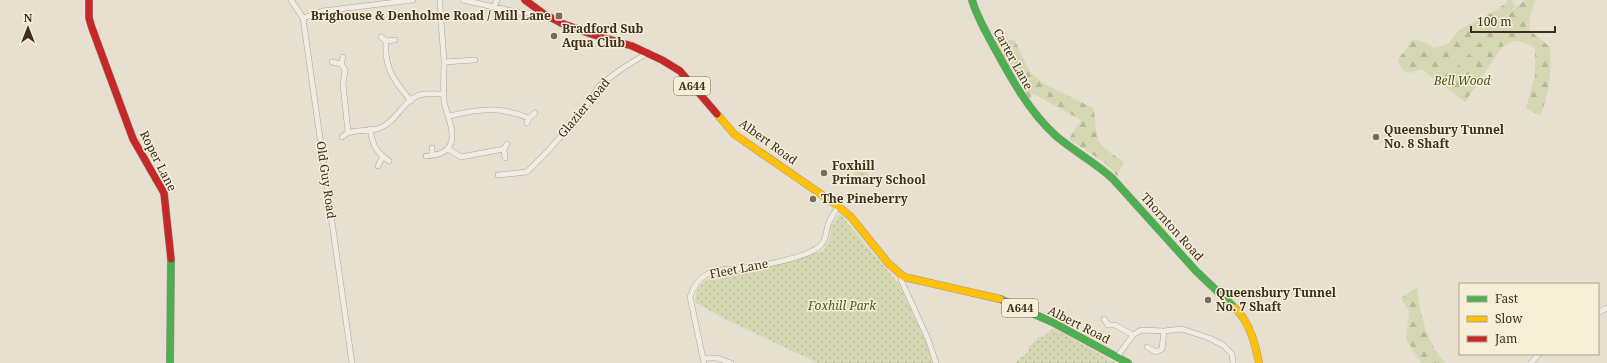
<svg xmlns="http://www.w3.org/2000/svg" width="1607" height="363" viewBox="0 0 1607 363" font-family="'Noto Serif',serif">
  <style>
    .grass { fill: #d6d7b3 }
    .forest { fill: url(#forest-firs) }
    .park { fill: url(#park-dots) }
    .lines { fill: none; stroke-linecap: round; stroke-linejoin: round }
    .street-casing { stroke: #ada599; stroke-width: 6 }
    .fast-casing { stroke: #9c958a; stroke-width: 8 }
    .slow-casing { stroke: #9c958a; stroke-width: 8 }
    .jam-casing { stroke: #9c958a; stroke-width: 8 }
    .street { stroke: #efebe3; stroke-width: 5 }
    .fast { stroke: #4caf50; stroke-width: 7 }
    .slow { stroke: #ffc107; stroke-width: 7 }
    .jam { stroke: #c62828; stroke-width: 7 }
    .poi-dot { fill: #786c5e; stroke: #f7eed8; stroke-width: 1.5 }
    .labels { text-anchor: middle; stroke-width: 3; stroke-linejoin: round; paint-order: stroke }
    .shield { fill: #f7eed8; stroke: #756857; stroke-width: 1 }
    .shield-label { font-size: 11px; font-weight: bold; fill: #3d2e20 }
    .poi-label { font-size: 12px; font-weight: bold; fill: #3d2e20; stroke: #f7eed8; text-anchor: start }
    .street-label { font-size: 12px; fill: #3d2e20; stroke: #f7eed8 }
    .park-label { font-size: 12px; font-style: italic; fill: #4d5a26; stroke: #f7eed8 }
  </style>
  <defs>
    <pattern id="forest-firs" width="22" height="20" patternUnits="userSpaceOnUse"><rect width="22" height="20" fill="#d6d7b3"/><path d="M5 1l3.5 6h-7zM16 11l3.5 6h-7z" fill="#b9b99a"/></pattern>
    <pattern id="park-dots" width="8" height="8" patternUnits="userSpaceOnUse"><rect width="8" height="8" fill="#d6d7b3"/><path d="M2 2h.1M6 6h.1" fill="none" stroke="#b9b99a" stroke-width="1.8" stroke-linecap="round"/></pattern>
  </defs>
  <rect width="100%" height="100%" fill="#e7e0d1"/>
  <path class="grass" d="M1512,2L1516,6L1484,38L1457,67L1449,70L1440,83L1430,76L1437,73Z"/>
  <path class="forest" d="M1508,0H1514L1437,73L1430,76L1422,69L1411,73L1403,71L1398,61C1402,52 1409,48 1412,39L1424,42L1434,48L1448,44L1459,30L1493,12L1505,4Z
    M1524,0H1536C1531,11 1528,19 1530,31L1550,47C1552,71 1549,94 1540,116L1526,108L1535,75V48L1524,42L1513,41L1502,47L1465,102L1440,83L1449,70L1457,67L1484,38Z
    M1005,38L1015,41L1030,72L1043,83L1093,108C1096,118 1095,138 1101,145C1107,151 1117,157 1124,162L1117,176L1105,163L1069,139L1081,120L1034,94L1029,98L994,41Z
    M1417,287C1420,313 1426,344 1446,363H1421L1406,339L1409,312L1401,298Z"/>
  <path class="park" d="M856,163L866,167L871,183L856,185L853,164Z
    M840,214L899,284L929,349L932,363H818L725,319L695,302L697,291L702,283L715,275L781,264L823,251L830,239L831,226Z
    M1053,328L1116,363H1015L1028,352L1029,347L1038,338L1044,336Z"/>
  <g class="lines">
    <g class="street-casing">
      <path id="street" d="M291,0L303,18L352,363
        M463,0L516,12L543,14
        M494,7L497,0
        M303,18L323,11L413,0
        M381,37L386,41L395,40
        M386,41C384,68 394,81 411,101
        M332,62L341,64L343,57
        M444,62L475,60
        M341,64L345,70L343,84L348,132
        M449,116C479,109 499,106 529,118
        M527,123L529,118L535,113
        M370,129C373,146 375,151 389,161
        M342,137C353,127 367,133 380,128C396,122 403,101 419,95C427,93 436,94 444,94
        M432,148V155
        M448,149L461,157L504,149
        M426,156C436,155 447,154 451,143C455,129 446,114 444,101C443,88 444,74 444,61C443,40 440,21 440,0
        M505,158L504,149L507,144
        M378,166L383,156
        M498,175L527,172L547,152L583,111L599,86L620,70L647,53
        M904,277L901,280L928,339L936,363
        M1598,313L1607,308
        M1104,319L1108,325H1115L1133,335
        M1147,347L1156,352L1162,349L1164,331
        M1117,357L1133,335L1141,330L1164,331L1182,329L1209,338L1223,345L1232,354L1233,363
        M703,358H717L731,363
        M704,363L690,297C693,288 697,280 706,275C716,269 730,269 742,268C761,266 808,258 821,245C826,240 826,232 828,225C830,219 835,212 838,206
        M1531,363L1539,354"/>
    </g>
    <g class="fast-casing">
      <path id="fast" d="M972,0C977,17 986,32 994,47C1011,78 1028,110 1055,135C1073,151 1095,162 1113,179L1196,271L1235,308
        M1000,299L1052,322L1128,363
        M170,363L171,259"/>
    </g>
    <g class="slow-casing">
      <path id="slow" d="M717,114L734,134L838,206L851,217L888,263L904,277L1000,299
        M1235,308C1250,323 1255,343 1259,363"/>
    </g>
    <g class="jam-casing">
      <path id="jam" d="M89,0V18L92,28L133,139L164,193L171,259
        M525,0L544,14L561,23L591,34L632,46L662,60L680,71L717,114"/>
    </g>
    <use href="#street" class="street"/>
    <use href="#fast" class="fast"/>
    <use href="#slow" class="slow"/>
    <use href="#jam" class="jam"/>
  </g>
  <g class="poi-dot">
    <rect x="555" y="12" width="8" height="8" rx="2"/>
    <circle cx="554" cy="36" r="4"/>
    <circle cx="1376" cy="137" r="4"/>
    <circle cx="824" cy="173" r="4"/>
    <circle cx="813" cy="199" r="4"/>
    <circle cx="1208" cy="300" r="4"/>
  </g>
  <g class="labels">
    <g class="shield">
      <rect x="674" y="77" width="36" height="18" rx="3"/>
      <rect x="1002" y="299" width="36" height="18" rx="3"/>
    </g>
    <g class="shield-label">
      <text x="692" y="90">A644</text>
      <text x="1020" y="312">A644</text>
    </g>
    <g class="poi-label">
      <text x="551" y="20" text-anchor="end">Brighouse &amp; Denholme Road / Mill Lane</text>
      <text x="562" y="33">Bradford Sub<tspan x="562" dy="14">Aqua Club</tspan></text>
      <text x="1384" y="134">Queensbury Tunnel<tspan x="1384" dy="14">No. 8 Shaft</tspan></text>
      <text x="832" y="170">Foxhill<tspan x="832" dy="14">Primary School</tspan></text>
      <text x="821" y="203">The Pineberry</text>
      <text x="1216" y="297">Queensbury Tunnel<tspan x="1216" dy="14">No. 7 Shaft</tspan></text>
    </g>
    <g class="street-label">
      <text transform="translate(1013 59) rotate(61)" y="4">Carter Lane</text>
      <text transform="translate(584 108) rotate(-50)" y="4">Glazier Road</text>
      <text transform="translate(768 142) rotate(36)" y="4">Albert Road</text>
      <text transform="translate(158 161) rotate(63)" y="4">Roper Lane</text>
      <text transform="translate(326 180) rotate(82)" y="4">Old Guy Road</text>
      <text transform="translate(1172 227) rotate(48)" y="4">Thornton Road</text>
      <text transform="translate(739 269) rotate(-11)" y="4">Fleet Lane</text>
      <text transform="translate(1079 325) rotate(27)" y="4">Albert Road</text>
    </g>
    <g class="park-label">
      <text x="1462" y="85">Bell Wood</text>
      <text x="842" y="310">Foxhill Park</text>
    </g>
  </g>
  <rect x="1459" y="283" width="140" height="72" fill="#f7eed8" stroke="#ada18e"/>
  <rect x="1467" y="296" width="20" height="6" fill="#4caf50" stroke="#ada18e"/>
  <text x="1495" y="303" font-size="12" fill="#3d2e20">Fast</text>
  <rect x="1467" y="316" width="20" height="6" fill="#ffc107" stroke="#ada18e"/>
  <text x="1495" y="323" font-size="12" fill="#3d2e20">Slow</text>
  <rect x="1467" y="336" width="20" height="6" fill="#c62828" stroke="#ada18e"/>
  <text x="1495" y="343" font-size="12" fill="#3d2e20">Jam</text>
  <g transform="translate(28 28)" stroke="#f7eed8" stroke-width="3" paint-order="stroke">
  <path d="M0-3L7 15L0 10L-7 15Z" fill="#3d2e20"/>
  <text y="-6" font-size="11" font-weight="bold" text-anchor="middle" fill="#3d2e20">N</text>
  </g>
  <path d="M1471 26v6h84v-6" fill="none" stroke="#3d2e20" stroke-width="2"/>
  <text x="1477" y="26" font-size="12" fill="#3d2e20" stroke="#f7eed8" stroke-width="3" paint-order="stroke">100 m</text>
</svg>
